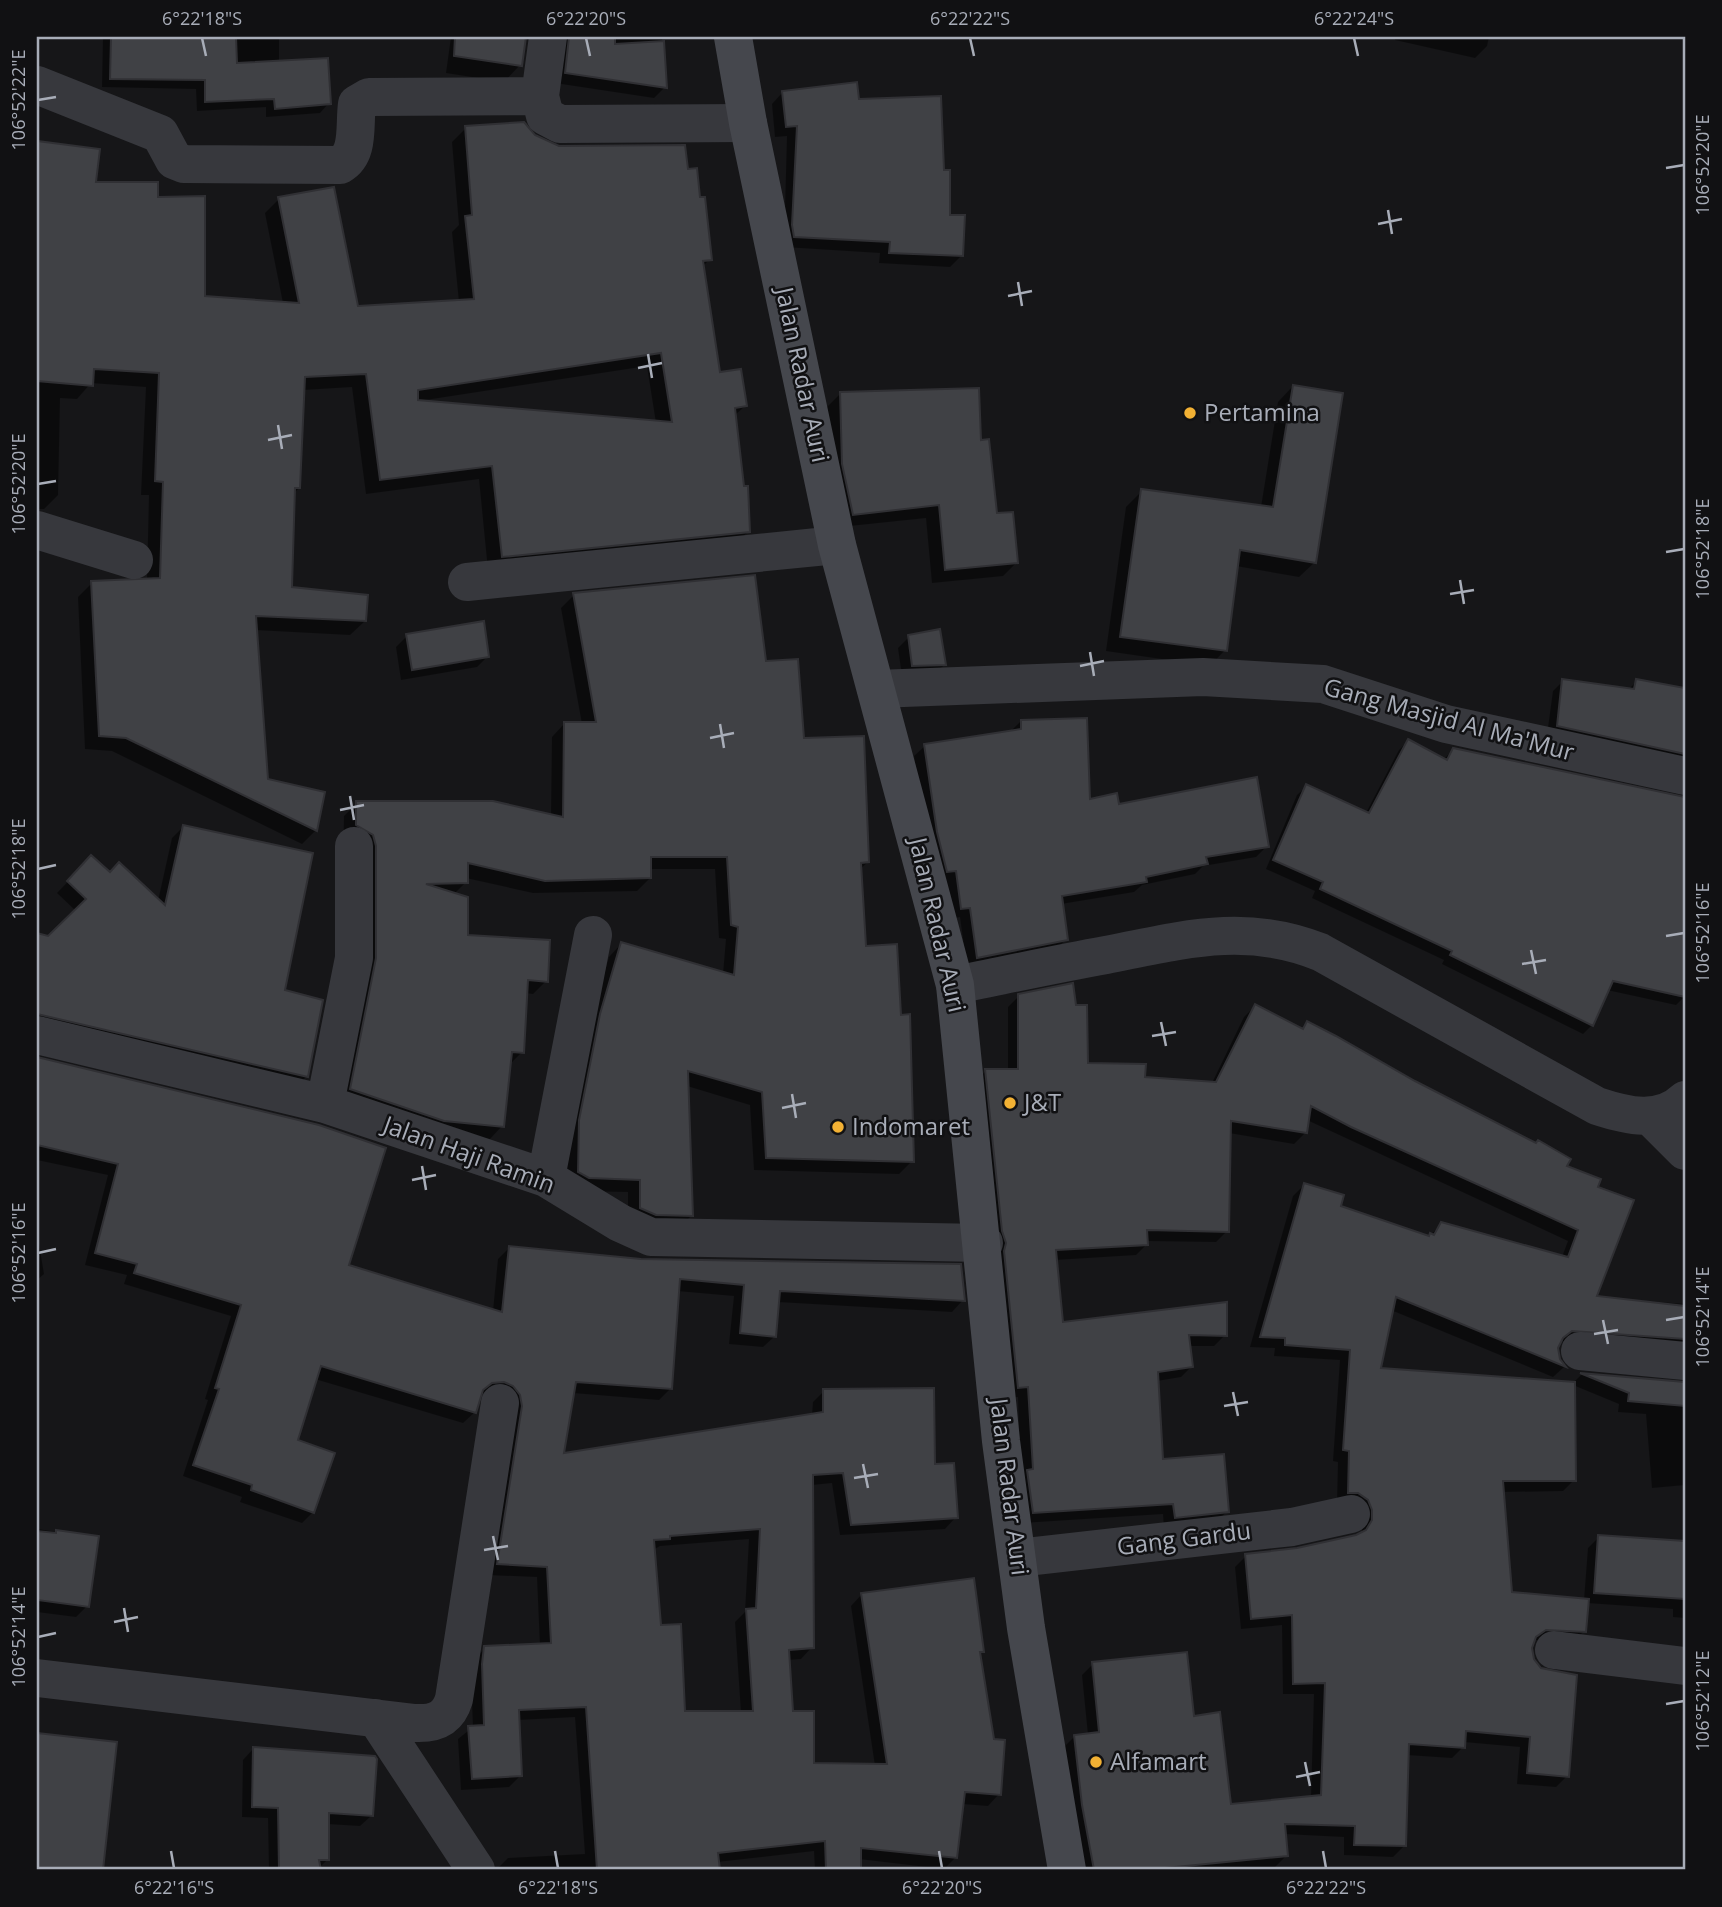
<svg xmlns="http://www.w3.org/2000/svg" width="1722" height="1907" viewBox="0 0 1722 1907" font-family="'Open Sans',sans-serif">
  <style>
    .shadow { fill: #0007; fill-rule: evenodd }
    .building { fill: #404145; stroke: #303034; stroke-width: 2; fill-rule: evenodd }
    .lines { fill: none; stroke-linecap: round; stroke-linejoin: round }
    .street { stroke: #37383d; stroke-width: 38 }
    .secondary { stroke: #45474d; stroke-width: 38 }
    .ticks { fill: none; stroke: #a8adb8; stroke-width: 2.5 }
    .poi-dot { fill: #f2b134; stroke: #111113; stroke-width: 2.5 }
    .labels { text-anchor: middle; stroke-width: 5; stroke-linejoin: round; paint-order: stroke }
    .street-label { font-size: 24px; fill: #a8adb8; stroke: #111113 }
    .poi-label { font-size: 24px; fill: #a8adb8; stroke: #111113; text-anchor: start }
    .neatline { fill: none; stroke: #a8adb8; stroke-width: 2.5 }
    .ticks-label { font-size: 18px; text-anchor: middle; fill: #a8adb8 }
  </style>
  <rect width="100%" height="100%" fill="#161618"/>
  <path class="shadow" d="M103,37H279V63L329,103L320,113L266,117V107L197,111L196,89L102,87Z
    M451,37H526L520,65L504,82L446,73Z
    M556,37H662L665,87L654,98L555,83Z
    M1396,37H1489L1487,46L1475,58L1395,40Z
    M782,93L858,100L948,216L961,256L950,267L879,263L880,253L784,247L787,136L775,137L772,104Z
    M466,128L534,137L560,148L686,171L699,199L710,259L702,267L718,374L745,406L734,416L749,531L734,545L488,570L479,479L366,494L352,387L303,390L299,488L293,494L290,589L365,621L350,635L255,630L266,780L316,830L302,844L112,751L85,749L78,597L92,583L147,580L149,495H141L146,387L91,383L77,399L60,398L58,495L44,509H37V143L98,150L94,183L156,198L203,297L283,303L265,213L279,199L356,307L459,302L452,232L459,225L452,142ZM647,366L656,423L419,401Z
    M1293,386L1315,562L1299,577L1236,566L1225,650L1210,666L1106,651L1126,507L1142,491L1261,507L1278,402Z
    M841,393L979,442L996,515L1016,563L1003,576L932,583L926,518L840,527L827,407Z
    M574,595L764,663L868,862L859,870L864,948L912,1161L899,1174L754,1170L750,1105L687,1086L692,1215L679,1228L628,1221V1192L576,1191L566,1185L567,1134L588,1029L609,957L621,944L723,974L726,939L719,938L715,869H650V878L637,891L533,893L466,878V882L454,894L466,937L546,981L533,994L525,993L522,1052L509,1065L502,1126L490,1139L430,1133L338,1102L344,816L357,803L551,816L552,737L564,724H582L561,608Z
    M407,636L488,656L477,667L401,680L396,647Z
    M909,637L945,664L934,675L902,676L898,648Z
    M1563,681L1628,690L1637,681L1670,719L1685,722V767L1547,735L1553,691Z
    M1021,721L1088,801L1118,806L1267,846L1256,857L1203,866L1195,874L1142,885L1134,892L1061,904L1066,939L1055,950L967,968L960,917L951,919L927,843L914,756L925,746L1010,732Z
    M1408,741L1444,759L1453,750L1685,799V996L1676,1005L1607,990L1592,1025L1583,1034L1442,964L1444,960L1312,898L1315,891L1266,869L1297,795L1306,787L1366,813L1399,750ZM1605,977L1681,994V997L1604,980Z
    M183,827L283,991L306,1077L295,1088L37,1026V935L49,938L76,911L57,893L91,858L109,874L158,901L172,838Z
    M1019,996L1086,1065L1144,1078L1212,1083L1244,1017L1255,1006L1301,1030L1307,1024L1565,1167L1596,1188L1595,1297L1685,1304V1353L1569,1340L1559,1342L1556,1350L1564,1367L1553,1377L1391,1310L1379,1370L1572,1384L1581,1375L1685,1382V1485L1652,1488L1646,1414L1618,1412L1619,1404L1573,1385L1574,1480L1563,1491L1501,1492L1511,1593L1584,1600L1588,1548L1599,1537L1685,1543V1618L1673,1617V1609L1587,1603L1584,1631L1573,1642L1533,1640L1530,1648L1567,1776L1556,1787L1517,1784L1520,1747L1464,1742L1463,1747L1452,1758L1407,1755L1404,1846L1393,1857L1344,1855V1837L1284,1834L1286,1856L1275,1867L1236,1870H1082L1063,1748L1074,1737L1088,1735L1082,1675L1093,1664L1192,1718L1230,1806L1311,1797L1314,1694H1283L1282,1625L1241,1629L1235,1567L1246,1556L1297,1550L1356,1537L1362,1532V1522L1337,1503L1338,1462L1333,1461L1340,1360L1274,1356L1275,1348L1250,1347L1293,1196L1304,1185L1339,1207L1428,1238L1442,1223L1562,1257L1568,1241L1307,1120L1305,1133L1294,1144L1229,1133L1227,1231L1216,1242L1146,1241L1147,1244L1136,1255L1055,1260L1062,1324L1225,1335L1214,1346H1189L1192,1366L1181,1377L1157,1381L1161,1461L1227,1511L1216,1523L1164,1528L1163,1514L1022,1523L1018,1397L1007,1398L975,1082L986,1071H1008V1007Z
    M37,1059L318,1127L347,1266L493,1311L498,1259L509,1248L963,1300L952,1312L778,1302L775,1336L763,1347L729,1344L734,1296L677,1291L670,1389L659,1400L573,1393L561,1455L812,1415L813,1402L824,1391L933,1466L956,1517L945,1529L840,1535L832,1483L812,1485V1647L801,1659L788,1660L791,1713L812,1765L875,1766L851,1606L862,1594L982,1651L979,1655L999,1794L988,1806L962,1804L956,1857L944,1869L859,1859V1870H815L814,1851L717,1862L718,1870H496L508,1858L585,1854L575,1717L518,1720L521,1775L509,1787L461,1790L458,1739L473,1727L471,1677L474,1660L485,1648L540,1646L537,1577L487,1575L492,1392L480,1394L475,1412L463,1423L315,1379L295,1441L313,1512L302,1523L240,1502L242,1497L183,1476L208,1400L205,1399L231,1316L124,1284L127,1275L85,1265L108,1175L37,1160ZM749,1539L745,1612L735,1622L741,1713L683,1712L659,1627L653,1550L660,1546Z
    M37,1232L44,1274L37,1280Z
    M37,1529L97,1538L87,1606L76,1617L37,1612Z
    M37,1734L115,1743L101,1870H37Z
    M253,1749L371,1816L360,1826L327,1824L328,1859L321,1866V1870H269L268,1818L242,1817L243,1760Z"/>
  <path class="building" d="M111,37H236L237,63L328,58L331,104L275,109L274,99L205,102V80L110,79Z
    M455,37H526L522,66L454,56Z
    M569,37H615V44L664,41L667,88L565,73Z
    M857,82L859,99L941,96L944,170H950V215H965L963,256L889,253L890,242L794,237L792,225L797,126L786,127L782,91Z
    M524,122L535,135L559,146L685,145L688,169L697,168L700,197H705L712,260L703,261L720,372L741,369L747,406L735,408L744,486H748L750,532L502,557L492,466L380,480L366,374L305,377L300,488H295L292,587L368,595L366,621L256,616L268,779L325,792L317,831L126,738L99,736L91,581L160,578L163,482L155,481L159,373L94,369L93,386L37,381V141L100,149L96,182H158V197L205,196V296L299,303L278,197L334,187L358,306L474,299L465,216L472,215L465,126ZM661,353L672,422L418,400V390Z
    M1293,385L1343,393L1316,563L1240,550L1227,651L1120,637L1141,489L1273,507Z
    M979,388L981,440L989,439L997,513L1013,512L1018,563L945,570L939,505L853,515L842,464L840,392Z
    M755,575L766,661L798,659L804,738L864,736L869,862L861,863L866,946L897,944L901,1015L910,1014L914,1162L766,1158L762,1092L688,1071L693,1216L656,1215L640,1208V1180L589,1178L578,1172L579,1120L600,1014L621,942L734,975L738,927L731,925L727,857H651V878L545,881L468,863V883L426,884L468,897V935L550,940L548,982L528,980L524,1053L512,1052L504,1127L444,1121L350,1089L376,958V846L373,835L356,825V801H493L563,817L564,722H596L573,593Z
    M484,621L489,657L412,670L406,634Z
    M940,629L946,665L912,666L908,635Z
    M1562,679L1634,689L1636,679L1685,688V754L1557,726Z
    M1087,718L1090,799L1117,793L1119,804L1257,777L1269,847L1206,857L1208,864L1146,877L1147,882L1062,896L1068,940L977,958L970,908L961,909L956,871L947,872L937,832L924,744L1021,729V720Z
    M1408,739L1447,760L1453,748L1685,797V997L1613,981L1593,1026L1450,955L1452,951L1320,889L1323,882L1273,860L1306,784L1369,813Z
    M183,825L313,853L285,990L323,1000L308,1077L37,1014V933L48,936L86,899L67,881L91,855L110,872L119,862L165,905Z
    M1073,983L1076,1005H1087L1088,1063L1146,1064L1145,1077L1216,1082L1255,1004L1303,1029L1307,1021L1336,1036L1415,1081L1536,1143L1538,1140L1571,1159L1567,1166L1601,1179L1598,1187L1634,1200L1597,1296L1685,1306V1339L1572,1331L1563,1338L1558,1348L1560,1359L1566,1367L1396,1297L1381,1368L1575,1382L1576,1481H1503L1512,1592L1589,1599L1586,1632L1546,1630L1536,1637L1532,1648L1534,1659L1541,1668L1577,1675L1569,1777L1527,1773L1530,1737L1466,1731L1465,1748L1409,1744L1406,1846L1354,1845L1355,1826L1285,1824L1288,1856L1145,1870H1094L1082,1805L1074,1735L1099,1732L1092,1662L1187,1652L1194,1716L1220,1712L1231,1804L1321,1795L1325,1683L1293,1684L1292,1615L1251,1619L1245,1554L1297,1548L1356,1535L1366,1530L1372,1520V1510L1368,1500L1358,1493H1348L1349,1451L1343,1450L1350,1350L1285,1345V1338L1260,1337L1304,1183L1344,1195L1341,1206L1429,1236L1430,1233L1434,1235L1441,1222L1568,1257L1578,1230L1351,1127L1311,1106L1307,1133L1231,1121L1229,1232L1147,1230L1148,1245L1056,1250L1063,1322L1227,1302V1336L1189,1335L1193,1367L1158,1372L1163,1459L1224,1454L1229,1512L1175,1518L1173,1504L1033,1513L1027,1470L1033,1469L1028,1387L1018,1388L1004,1251L1006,1243L1002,1231L985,1069H1018V994Z
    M37,1057L319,1125L386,1148L349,1265L502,1312L509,1246L641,1259L961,1264L965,1301L780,1291L776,1337L740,1333L744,1285L680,1279L672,1389L576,1382L564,1453L823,1412V1389L934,1388L935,1464L954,1463L958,1518L851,1525L843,1473L813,1475L814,1648L789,1650L793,1711H814V1763L887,1764L861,1593L974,1578L984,1652H980L994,1739L1005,1740L1001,1795L965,1792L957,1858L861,1848V1870H826L825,1841L718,1853L720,1870H597L586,1707L519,1710L522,1776L472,1779L468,1726L484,1725L482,1664L484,1646L551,1643L547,1567L497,1564L522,1406L520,1395L513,1386L504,1382L492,1383L483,1390L476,1413L321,1366L298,1440L335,1453L314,1513L251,1490L252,1485L193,1465L219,1389L215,1388L241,1305L134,1273L137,1264L95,1253L118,1164L37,1145ZM760,1529L756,1608L746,1609L753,1711H685L681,1624L661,1625L654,1540L670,1539V1536Z
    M1580,1373L1685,1382V1406L1628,1401L1629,1393Z
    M56,1530L99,1536L89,1607L37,1600V1531L56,1533Z
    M1598,1535L1685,1541V1599L1594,1593Z
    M37,1733L117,1742L103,1870H37Z
    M253,1747L375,1756L377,1759L373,1816L329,1813V1860H319L321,1870H279L278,1808L252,1807Z"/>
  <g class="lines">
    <path class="street" d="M37,85L160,134L174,160L184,164L340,165C360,154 354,125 357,104L369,97L540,96L545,116L560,124L748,123
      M540,96L548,37
      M37,530L134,560
      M467,582L837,545
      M876,689L1203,677L1323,684L1446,724L1685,776
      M955,985C1005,975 1056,964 1106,955C1182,940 1245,922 1320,952L1597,1106C1627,1116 1660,1124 1685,1100
      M37,1035L325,1104L546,1178L620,1223L651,1237L984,1243
      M325,1104L354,958V846
      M1650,1116L1685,1151
      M546,1178L593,935
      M1580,1351L1685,1361
      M1017,1558L1292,1527L1351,1514
      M1554,1650L1685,1666
      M37,1678L415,1723C435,1724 448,1719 454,1699L500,1403
      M376,1718L476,1870"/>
    <path class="secondary" d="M733,37L748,123L837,545L955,985L1001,1441L1026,1628L1067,1870"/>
  </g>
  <path class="ticks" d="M202,38L206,56M586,38L590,56M970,38L974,56M1354,38L1358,56M38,100L56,97M1666,168L1684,165M1388,210L1392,234M1378,224L1402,219M1018,282L1022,306M1008,296L1032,291M648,354L652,378M638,368L662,363M278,425L282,449M268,440L292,435M38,484L56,481M1666,552L1684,549M1460,580L1464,604M1450,594L1474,590M1090,652L1094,676M1080,666L1104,661M720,724L724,748M710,738L734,733M350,796L354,820M340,810L364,805M38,869L56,865M1666,936L1684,933M1531,950L1536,974M1522,964L1546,960M1161,1022L1166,1046M1152,1036L1176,1032M792,1094L796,1118M782,1108L806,1103M422,1166L426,1190M412,1180L436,1175M38,1253L56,1249M1603,1320L1608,1344M1666,1320L1684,1317M1594,1334L1618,1330M1233,1392L1238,1416M1224,1406L1248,1402M863,1464L868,1488M854,1478L878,1474M493,1536L498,1560M484,1550L508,1546M124,1608L128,1632M114,1622L138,1617M38,1637L56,1633M1666,1704L1684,1701M1305,1762L1310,1786M1296,1777L1320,1772M171,1851L174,1868M555,1851L558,1868M939,1851L942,1868M1323,1851L1326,1868"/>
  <g class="poi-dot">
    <circle cx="1190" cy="413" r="7"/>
    <circle cx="1010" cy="1103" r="7"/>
    <circle cx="838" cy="1127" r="7"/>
    <circle cx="1096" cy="1762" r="7"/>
  </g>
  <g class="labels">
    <g class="street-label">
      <text transform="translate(802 375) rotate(78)" y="8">Jalan Radar Auri</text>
      <text transform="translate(1449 720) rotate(15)" y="8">Gang Masjid Al Ma'Mur</text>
      <text transform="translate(937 925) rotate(77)" y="8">Jalan Radar Auri</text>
      <text transform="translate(469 1155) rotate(20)" y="8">Jalan Haji Ramin</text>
      <text transform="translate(1009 1487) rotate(83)" y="8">Jalan Radar Auri</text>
      <text transform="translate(1184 1539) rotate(-7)" y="8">Gang Gardu</text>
    </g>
    <g class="poi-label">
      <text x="1204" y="421">Pertamina</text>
      <text x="1024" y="1111">J&amp;T</text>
      <text x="852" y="1135">Indomaret</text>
      <text x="1110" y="1770">Alfamart</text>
    </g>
  </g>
  <rect width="1722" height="1907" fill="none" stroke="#111113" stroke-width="77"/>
  <rect x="38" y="38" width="1646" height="1830" class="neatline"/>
  <g class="ticks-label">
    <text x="202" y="25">6°22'18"S</text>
    <text x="586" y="25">6°22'20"S</text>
    <text x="970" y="25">6°22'22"S</text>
    <text x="1354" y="25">6°22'24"S</text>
    <text transform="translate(19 100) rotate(-90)" y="6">106°52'22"E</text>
    <text transform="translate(1703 165) rotate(-90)" y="6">106°52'20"E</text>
    <text transform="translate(19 484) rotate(-90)" y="6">106°52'20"E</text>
    <text transform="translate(1703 549) rotate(-90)" y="6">106°52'18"E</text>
    <text transform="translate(19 869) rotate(-90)" y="6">106°52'18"E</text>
    <text transform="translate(1703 933) rotate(-90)" y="6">106°52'16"E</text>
    <text transform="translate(19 1253) rotate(-90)" y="6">106°52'16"E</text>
    <text transform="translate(1703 1317) rotate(-90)" y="6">106°52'14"E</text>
    <text transform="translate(19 1637) rotate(-90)" y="6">106°52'14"E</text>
    <text transform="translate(1703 1701) rotate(-90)" y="6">106°52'12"E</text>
    <text x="174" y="1894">6°22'16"S</text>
    <text x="558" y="1894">6°22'18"S</text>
    <text x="942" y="1894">6°22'20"S</text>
    <text x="1326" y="1894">6°22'22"S</text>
  </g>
</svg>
